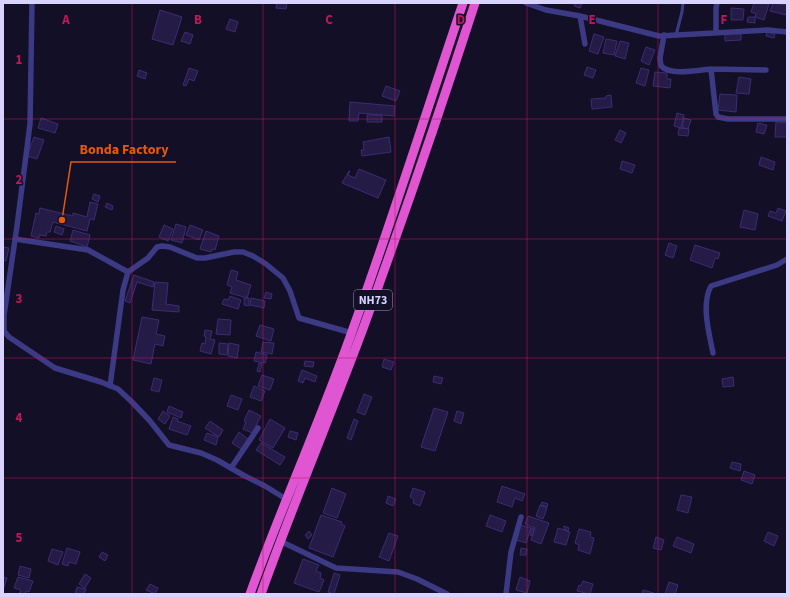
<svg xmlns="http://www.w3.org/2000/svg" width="790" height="597" viewBox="0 0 790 597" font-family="'Source Sans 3',sans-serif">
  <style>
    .building { fill: #241b47; stroke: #3b2d73 }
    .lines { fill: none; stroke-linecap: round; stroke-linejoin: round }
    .service { stroke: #3d3a85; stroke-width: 3 }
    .minor { stroke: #3d3a85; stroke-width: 5.5 }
    .trunk { stroke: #e055d1; stroke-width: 9 }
    .grid { fill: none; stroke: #c2185b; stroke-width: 1; stroke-opacity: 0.55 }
    .labels { text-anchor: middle; stroke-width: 3; stroke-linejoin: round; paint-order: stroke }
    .shield { fill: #130f26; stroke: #9e99be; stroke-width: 1 }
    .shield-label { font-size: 12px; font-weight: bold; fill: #d9d4ff }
    .grid-label { font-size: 13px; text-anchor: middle; font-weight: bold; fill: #c2185b; stroke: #130f26; stroke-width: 3; stroke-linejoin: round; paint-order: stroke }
    .leader { fill: none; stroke: #e8590c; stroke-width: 1.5 }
    .callout-dot { fill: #e8590c; stroke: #130f26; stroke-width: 1.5 }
    .callout-label { font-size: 14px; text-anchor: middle; font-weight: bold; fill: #e8590c; stroke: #130f26; stroke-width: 3; stroke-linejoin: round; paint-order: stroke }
  </style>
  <rect width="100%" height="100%" fill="#130f26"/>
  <path class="building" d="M277,3H287L286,9L276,8Z
    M575,3H582L580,8L574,6Z
    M754,3L769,4L764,20L755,17L756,14L751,12Z
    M773,3L787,5L786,15L770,11Z
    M731,8L744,9L743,20H731Z
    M160,10L182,17L173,45L152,39Z
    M748,17H755V23L747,22Z
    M230,19L238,22L235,32L226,29Z
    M185,32L193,35L190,44L181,41Z
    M767,32L775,34L774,38L766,36Z
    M741,33V40L725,41V34Z
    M594,34L604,37L598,54L589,51Z
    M606,39L617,41L614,55L603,53Z
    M620,41L629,43L625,59L615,56Z
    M646,47L655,50L649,65L641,61Z
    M587,67L596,70L593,78L584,75Z
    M189,68L198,71L194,81L189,79L186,86L183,85Z
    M641,68L649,70L645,86L636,83Z
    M139,70L147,73L145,79L137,76Z
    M655,72L667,73V79H671L670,88L653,86Z
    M739,77L751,79L749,94L736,93Z
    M386,86L400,91L396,101L382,96Z
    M720,94L737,95L736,112L718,110Z
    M611,95L612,107L592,109L591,99L606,98V96Z
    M350,102L395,106L394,116L359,113L358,121H349Z
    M677,113L684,115L681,128L674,126Z
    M367,115H382V122H367Z
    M41,118L58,124L55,133L38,128Z
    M684,118L691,120L688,129L682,127Z
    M776,122L787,123V137H775Z
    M758,123L767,125L764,134L756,132Z
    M679,128L689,129L688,136L678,135Z
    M620,130L626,133L621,143L615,140Z
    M34,137L44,140L37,159L27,156Z
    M389,137L391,152L362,156L361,150H364L363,142Z
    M761,157L775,162L773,170L759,165Z
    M622,161L635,165L632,173L620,169Z
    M359,169L386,180L378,198L342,183L349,171H350L348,175L355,178Z
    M94,194L100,196L98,202L92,199Z
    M90,202L98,204L94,220L90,219L87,231L53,222L50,232H47L46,236L39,235V238L31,236L36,213L39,214L40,208L73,216V213L87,217Z
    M107,203L113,206L112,210L105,207Z
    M778,208L786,211L782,221L768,216L770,211L776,213Z
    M744,210L758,214L755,230L740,227Z
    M176,224L186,227L182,243L171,240Z
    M164,225L173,229L168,241L159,237Z
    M190,225L203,230L199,240L186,235Z
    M56,226L64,229L62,235L54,232Z
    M73,230L90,235L87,247L70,241Z
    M206,231L219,236L215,250L212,249L211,252L200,249Z
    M669,243L677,246L673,258L665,255Z
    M695,245L720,253L718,259L715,258L712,268L690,260Z
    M3,247L9,248L6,261L3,260Z
    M231,270L238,272L236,280L251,285L247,298L230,293L232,287L227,285Z
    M134,275L154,282L153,287L137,282L130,303L125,301Z
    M155,282L168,283L166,304L179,306V312L152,310Z
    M266,292L272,294L271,299L264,298Z
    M230,296L241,300L238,309L222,304L224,299L228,300Z
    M244,298H249V306L244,305Z
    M251,298L265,301L264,308L250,305Z
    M142,317L159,320L156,334L165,336L163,346L155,344L151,364L133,360Z
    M218,319L231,320L230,335L216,334Z
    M260,325L274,329L271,341L256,336Z
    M205,330L212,331L210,339L215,340L211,354L200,351L202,343L205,344L206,337L204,336Z
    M263,342L274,343L272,354L261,352Z
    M219,343L228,344L227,355L219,354Z
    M229,343L239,345L237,358L228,356Z
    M256,352L267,355L265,363L254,361Z
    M384,359L394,362L391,370L382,367Z
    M305,361L314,362L313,367L304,366Z
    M259,363L262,364L260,372L257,371Z
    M302,370L317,376L315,382L305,378L303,383L298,381Z
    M262,375L274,379L270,390L258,386Z
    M434,376L443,378L441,384L433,382Z
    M733,377L734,386L723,387L722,379Z
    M154,378L162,380L159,392L151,390Z
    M254,386L265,391L261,401L250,397Z
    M364,394L372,397L365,415L357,412Z
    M231,395L242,399L238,410L227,406Z
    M169,406L183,412L181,418L167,412Z
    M434,408L448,412L435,451L421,447Z
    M249,410L261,416L252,433L243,429L246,422L244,421Z
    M163,411L170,416L165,424L158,419Z
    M457,411L464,413L461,424L454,421Z
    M173,417L178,419L177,421L191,426L187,435L169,429Z
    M270,419L285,428L273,448L259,440Z
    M354,419L358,421L351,440L347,438Z
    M210,421L223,430L219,437L205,428Z
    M290,431L298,433L296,440L288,437Z
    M239,432L248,439L241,449L232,443Z
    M207,433L218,437L216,445L204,440Z
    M261,443L285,457L280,465L256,450Z
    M732,462L741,464L740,471L730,468Z
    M744,471L755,475L752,484L741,480Z
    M502,486L525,494L522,501L515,498L512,507L497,502Z
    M332,488L346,494L337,518L323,513Z
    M413,488L425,492L420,506L413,503L414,499L410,497Z
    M681,495L692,497L688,513L677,510Z
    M388,496L396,499L393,506L386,503Z
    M542,502L548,504L547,507L541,505Z
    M540,505L547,508L543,519L536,516Z
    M321,515L342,522L341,524L345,526L333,557L309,548Z
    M490,515L506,521L502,532L486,526Z
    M528,516L549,523L541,544L531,540L535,528L525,524Z
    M520,525L531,528L526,543L516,540Z
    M564,526L569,528L568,531L564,529Z
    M532,528L534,529L532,536L530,535Z
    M558,528L570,532L566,545L554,542Z
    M579,529L591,532L590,537L594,538L590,554L578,550L579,545L575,543Z
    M309,531L312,535L308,539L305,535Z
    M768,532L778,536L774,546L764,541Z
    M389,533L398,536L389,561L379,557Z
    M656,537L664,540L661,550L653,548Z
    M677,537L694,544L691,553L673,546Z
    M67,548L80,552L76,564L69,562L68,566L62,564Z
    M521,548L527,549L526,555H520Z
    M52,549L63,552L58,565L48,561Z
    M102,552L108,555L105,561L99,557Z
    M303,559L319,565L316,571L321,573L320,578L324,580L319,592L294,583Z
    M20,566L31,569L29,578L18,575Z
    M334,573L340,575L334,594L328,592Z
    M85,574L91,578L85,588L79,584Z
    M3,577L7,578L3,590Z
    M18,577L33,581L29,592L26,591L25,594H19L21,590L14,588Z
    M520,577L530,581L527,593L516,590Z
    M583,581L593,584L590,594L577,591L579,585L581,586Z
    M669,582L678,585L675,594H665Z
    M150,584L158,588L155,594L146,590Z
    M77,587L86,589L84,594H75Z
    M643,590L657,594H642Z"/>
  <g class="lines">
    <path class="service" d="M676,35L682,12L683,3"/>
    <path class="minor" d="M32,3L30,124L17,226L4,315V331L9,337L55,368L101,382L118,389L132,402L150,421L169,445L201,453L217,460L243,475L265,486L286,499
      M526,3L546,10L580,16L659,36L768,30L787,32
      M580,16L585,44
      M716,33V8L717,3
      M664,35L660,58L661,66C671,76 698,70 711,69L716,114L718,117L728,119H787
      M711,69L766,70
      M15,239L88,250L128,272
      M713,353C709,333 701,304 711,286L777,265L787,259
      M110,386L123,290L128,272L148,258L157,247L162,246L170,247L197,258H205L234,252H243L253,256L266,264L283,278L290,291L299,318L352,333
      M231,468L258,428
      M280,541L336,568L398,572L417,579L447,594
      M506,594L511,552L521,517"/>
    <path class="trunk" d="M250,594C283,503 323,415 355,323C393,217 427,110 463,3
      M261,594C293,504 331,415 364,326C403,219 440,111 475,3"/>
  </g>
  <path class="grid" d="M132,3V594M263,3V594M395,3V594M527,3V594M658,3V594M3,119H787M3,239H787M3,358H787M3,478H787"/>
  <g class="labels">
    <rect class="shield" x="354" y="290" width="38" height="20" rx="3"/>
    <g class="shield-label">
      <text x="373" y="304">NH73</text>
    </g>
  </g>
  <g class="grid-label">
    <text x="66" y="24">A</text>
    <text x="198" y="24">B</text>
    <text x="329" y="24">C</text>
    <text x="461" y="24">D</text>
    <text x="592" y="24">E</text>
    <text x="724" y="24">F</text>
    <text x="19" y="64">1</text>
    <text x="19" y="184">2</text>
    <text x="19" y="303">3</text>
    <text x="19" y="422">4</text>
    <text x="19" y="542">5</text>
  </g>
  <path class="leader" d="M62 220L71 162H176"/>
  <circle class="callout-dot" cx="62" cy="220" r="4"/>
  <g class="callout-label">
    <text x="124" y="154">Bonda Factory</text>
  </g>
  <rect width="790" height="597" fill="none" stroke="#d9d4ff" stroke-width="8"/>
</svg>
